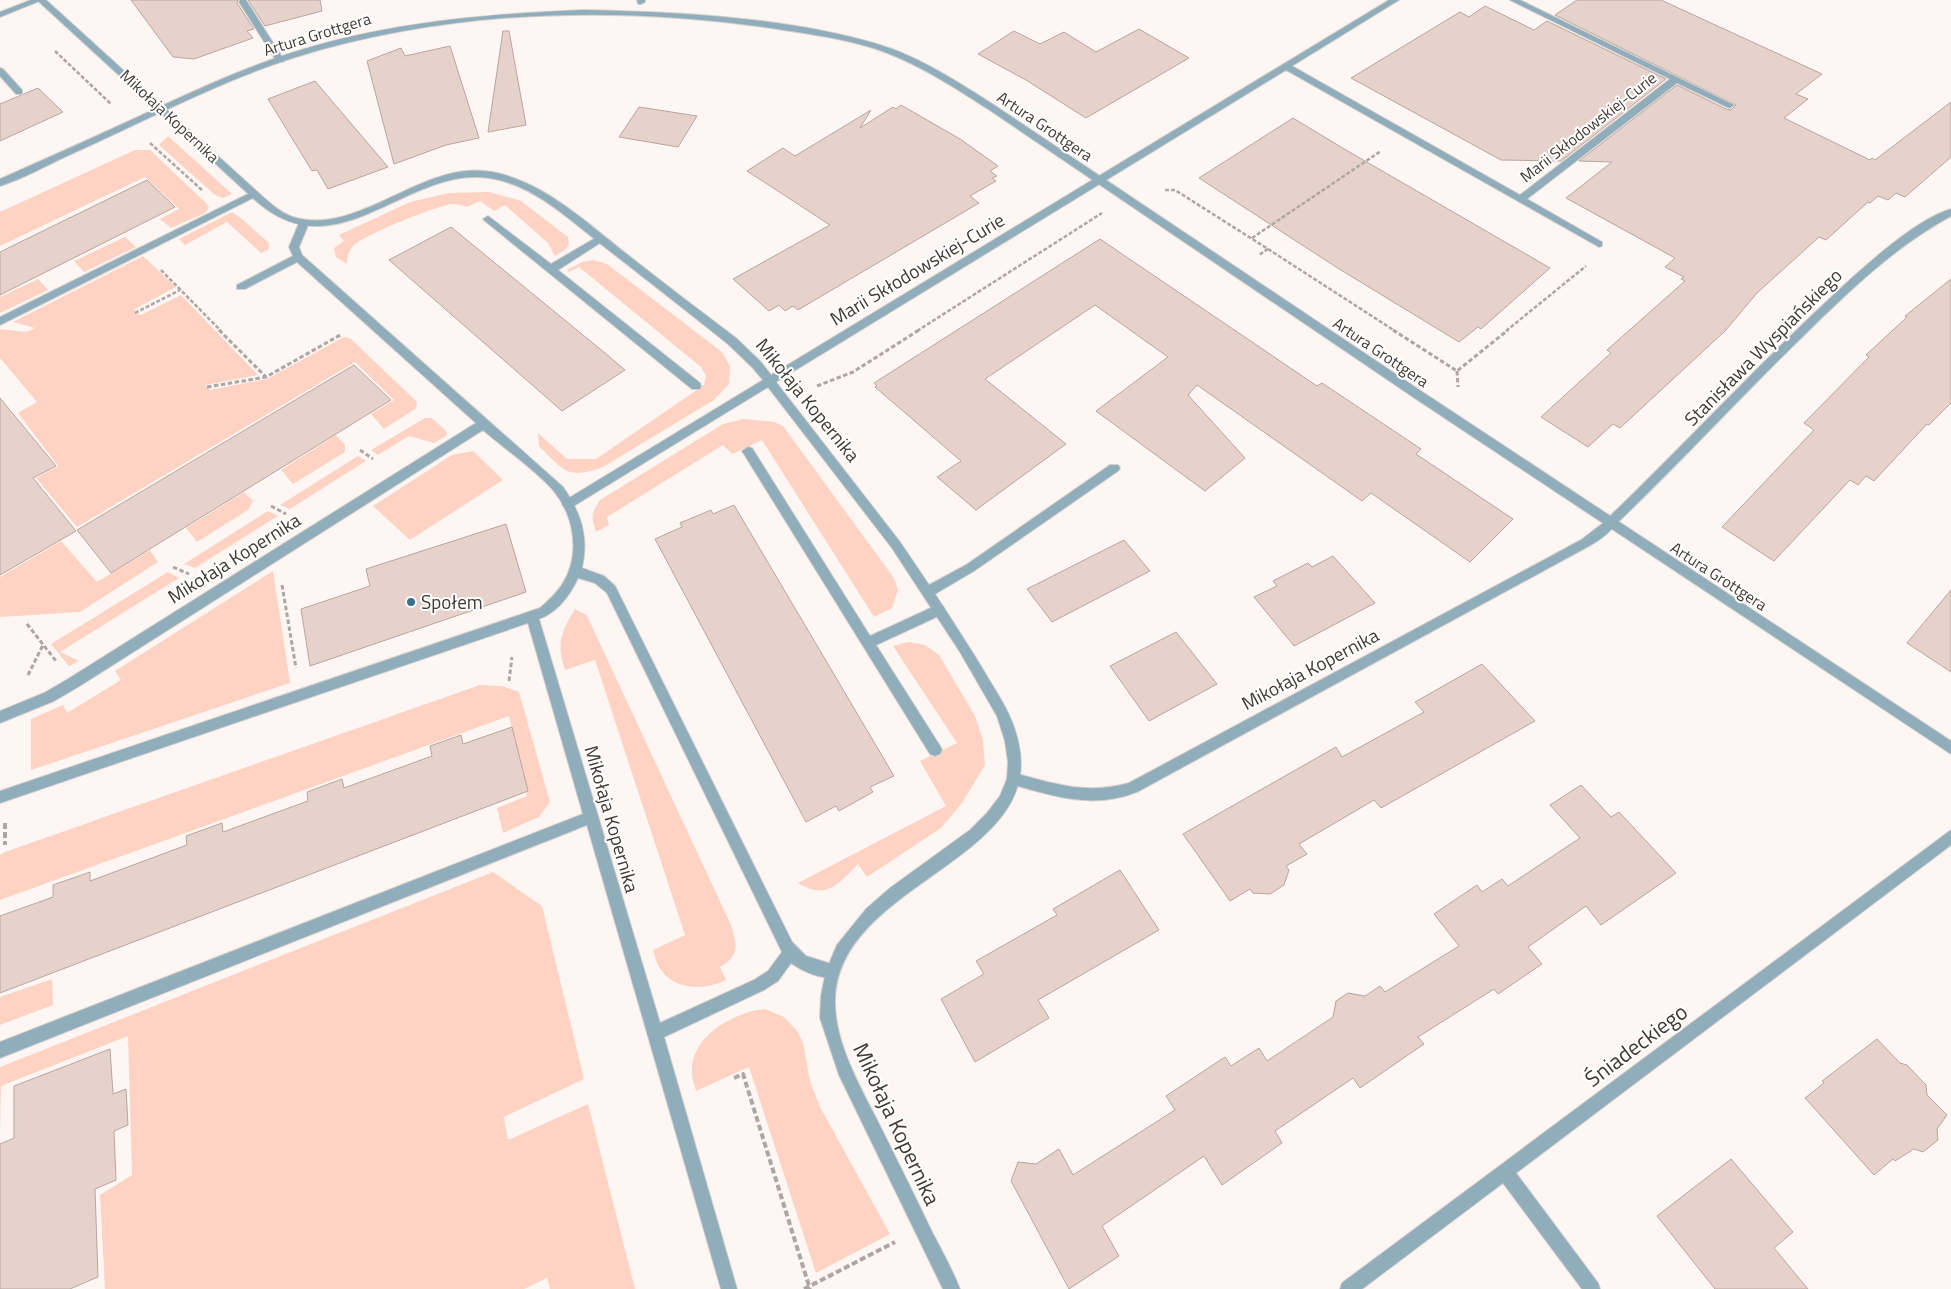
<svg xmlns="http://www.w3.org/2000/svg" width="1951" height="1289" viewBox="0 0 1951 1289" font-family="'Titillium Web',sans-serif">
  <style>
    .green { fill: #fed3c3 }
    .building { fill: #e7d2cb; stroke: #b8a59e }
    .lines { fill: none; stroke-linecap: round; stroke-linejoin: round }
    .service-casing { stroke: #d8d0cd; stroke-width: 2 }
    .minor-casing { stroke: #d8d0cd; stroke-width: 2 }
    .tertiary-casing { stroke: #d8d0cd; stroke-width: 2 }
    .path-far2 { stroke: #aea6a3; stroke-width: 2.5; stroke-dasharray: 4 2; stroke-linecap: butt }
    .path-far1 { stroke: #aea6a3; stroke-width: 3; stroke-dasharray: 4.5 2.5; stroke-linecap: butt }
    .path { stroke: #aea6a3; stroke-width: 4; stroke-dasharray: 6 3; stroke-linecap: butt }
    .service { fill: #8fadbb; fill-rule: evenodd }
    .minor { fill: #8fadbb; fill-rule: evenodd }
    .tertiary { fill: #8fadbb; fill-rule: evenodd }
    .poi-dot { fill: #38718b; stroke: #fff; stroke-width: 2 }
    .labels { text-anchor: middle; stroke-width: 4; stroke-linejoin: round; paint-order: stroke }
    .far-street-label { font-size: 16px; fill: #403835; stroke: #fff }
    .street-label { font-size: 19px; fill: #403835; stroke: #fff }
    .poi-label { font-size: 19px; fill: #403835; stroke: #fff; text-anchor: start }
    .near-street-label { font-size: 22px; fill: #403835; stroke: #fff }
  </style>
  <rect width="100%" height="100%" fill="#fef6f3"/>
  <path class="green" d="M168,136L232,194L223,198L215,195L159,145Z
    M135,150H150L206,203L209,207L205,213L171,228L160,219L179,209L145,177L0,246V212Z
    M489,192L521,201L568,237L569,244L566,249L555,256L548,243L505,205L494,211L480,201L467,207C462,205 458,204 452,204C438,205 362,236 353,246C348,252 347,257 347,264L336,257L334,248L344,241L339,235L410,202L449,193Z
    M232,212L242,219L269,243L268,250L261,253L227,222L185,245L179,239Z
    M125,237L136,247L84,272L74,261Z
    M143,256L176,287L135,309V313L141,315L181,295L258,375L205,385L210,390L267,379L344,337L350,338L416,401L417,405L415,409L384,429L371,414L394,400L355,362L77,527L36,478L58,466L18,413L37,402L0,358V329L27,332L35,328L13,322Z
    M594,260L607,264L722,352L730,366L729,384L714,400L603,467C568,480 564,471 539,446L538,433L567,459H596L704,385L706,376L701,367L579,267L569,272L567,270L582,262Z
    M38,279L48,290L0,313V297Z
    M425,418H432L447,432L446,436L434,443L409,436L378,455L371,450Z
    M743,419L774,422L783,426L894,578L898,590L892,608L874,617L762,440L732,454L723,445L607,517L609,525L596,532C591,517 591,514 600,500L723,424Z
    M336,435L345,445V452L293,484L281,470Z
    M473,451L503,480L410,540L373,506L452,455Z
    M358,456L366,461L290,509L280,505Z
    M244,492L253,501L248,510L197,542L186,528Z
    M268,511L278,516L195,568L184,564Z
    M61,541L97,582L150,550L158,562L80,612L0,617V577Z
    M273,571L290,683L31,770V719L63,705L67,713L121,680L115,671Z
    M168,572L179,578L60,652L79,661L69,666L51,644Z
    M575,609L586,615L589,620L731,925C737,945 740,956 720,967L726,980C707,990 676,991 662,971C657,965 655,957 653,950L685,935L595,660L565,670C556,643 561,632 575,609Z
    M909,642L925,645L939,655L975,716L983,740L985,765L962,803L941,828L867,877L858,864C838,885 826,900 798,883L946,806L920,761L957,743L893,646Z
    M480,685L502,686L519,692L550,802L539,817L503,833L497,808L527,796L509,716L0,900V855L5,852Z
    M493,872L542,906L584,1079L504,1117L508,1140L588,1104L635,1289H550L547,1278L524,1289H105L100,1195L132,1175L128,1036L1,1086L0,1134V1067Z
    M52,979L53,1005L0,1025V997Z
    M765,1009L784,1017L798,1032L803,1043L810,1081L820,1107L890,1234L816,1273L749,1067L696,1091C694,1084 691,1076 692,1068C694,1034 735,1012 765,1009Z"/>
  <path class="building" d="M131,0H238L237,3L254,29L247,31L253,38L194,59L173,57Z
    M248,0H320L322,11L265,26Z
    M1577,0H1661L1822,74L1796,94L1808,99L1784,118L1870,160L1872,158L1875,160L1951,102V157L1905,197L1896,193L1888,200L1878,196L1870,203L1868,202L1826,240L1819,237L1757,293L1725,331L1620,428L1613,424L1588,447L1541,417L1611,353L1607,350L1685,281L1681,279L1684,277L1665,267L1675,258L1566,198L1612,162L1579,161L1677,85L1726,109L1731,110L1736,105L1555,15Z
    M1485,6L1534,30L1547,21L1666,79L1561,161L1501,160L1351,78L1460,12L1469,17Z
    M1139,29L1189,58L1086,118L1026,80L978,54L1014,31L1040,44L1064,32L1096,52Z
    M503,31H509L526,125L488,132Z
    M450,46L479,138L446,145L394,164L367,61L401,48L405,56Z
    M315,81L388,167L328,189L317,170L312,171L268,99Z
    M38,88L63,112L0,141V104Z
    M901,105L960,139L998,166L990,171L997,176L992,178L996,181L970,196L979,203L798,310L793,306L785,311L779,305L769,311L733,279L830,225L747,171L783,148L795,156L871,110L860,128L893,107L896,109Z
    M639,107L697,116L678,147L619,137Z
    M1293,118L1346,150L1550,268L1481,329L1478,327L1459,342L1336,267L1199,178Z
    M147,180L175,207L0,295V252Z
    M451,227L605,353L625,370L562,411L389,260Z
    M1100,239L1317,386L1322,383L1421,449L1416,454L1513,519L1470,562L1371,493L1362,501L1197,385L1188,395L1245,458L1205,491L1096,411L1168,357L1095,305L985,379L1066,444L976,510L937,477L961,461L875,387L877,386L874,383Z
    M1951,279V403L1929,425L1927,424L1874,481L1866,476L1858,485L1850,480L1774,561L1722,527L1814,430L1804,423L1869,357L1866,355L1907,317L1905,316Z
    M354,365L391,400L111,573L77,530Z
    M0,398L56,466L33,478L76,531L0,575Z
    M734,505L894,776L870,787L873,792L839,811L836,806L806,822L655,539L682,527L680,523L711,510L713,514Z
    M506,524L526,592L310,666L301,609L370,586L366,569Z
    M1124,540L1150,571L1052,622L1027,589Z
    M1333,556L1375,603L1294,646L1254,597L1277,586L1273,581L1308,563L1312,567Z
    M1951,590V672L1907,643Z
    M1176,632L1217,684L1149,721L1110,666Z
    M1482,664L1535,721L1381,808L1374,800L1299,844L1307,854L1286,866L1289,870L1284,885L1270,894L1253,893L1250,889L1230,901L1183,834L1336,747L1342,757L1424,712L1415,702Z
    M512,727L528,791L0,993V916L53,897V885L90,872V881L187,845L186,836L222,823L223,832L308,801L307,792L342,779L344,788L432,756L430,746L461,735L463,744Z
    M1581,785L1611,817L1619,812L1676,873L1601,925L1586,906L1528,947L1542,964L1498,994L1494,989L1418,1037L1424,1044L1360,1088L1353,1078L1275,1131L1282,1143L1222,1185L1204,1156L1102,1226L1119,1256L1069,1289L1011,1181L1018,1162L1036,1164L1059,1149L1073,1175L1175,1110L1166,1096L1225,1057L1231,1066L1259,1048L1267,1061L1333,1017L1336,1001L1348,993L1365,996L1380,986L1385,992L1459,946L1434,914L1477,885L1482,892L1502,879L1508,886L1580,838L1550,805Z
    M1120,870L1159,930L1038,1000L1049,1018L975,1062L941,999L984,974L976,961L1057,915L1053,909Z
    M1877,1039L1900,1063L1907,1065L1926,1085L1927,1095L1947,1115L1937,1129L1938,1140L1923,1152L1914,1149L1895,1161L1893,1159L1874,1175L1805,1098L1824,1083L1822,1081Z
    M110,1049L113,1094L126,1089L128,1125L114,1131L116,1180L95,1189L98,1277L70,1289H0V1144L14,1138V1086Z
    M1731,1159L1793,1232L1774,1248L1808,1289H1715L1657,1216Z"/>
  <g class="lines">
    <g class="service-casing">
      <path id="service" d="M31,0H42L0,17V12Z
        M240,0H246L284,60L283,62H277L239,2Z
        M0,68L3,69L22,90V94H16L0,76Z
        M254,191L257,192V196L0,325V317Z
        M488,216L551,264L597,237H603V241L558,270L700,383L701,386L700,389H692L485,221L483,219Z
        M304,220L309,223L299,247L302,255L563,487C581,513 589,537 582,568L604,576L615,586L792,942L806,956L838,966L840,971L838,976C825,982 802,971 791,963L778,981L764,990L664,1037L737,1289H721L587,825L0,1058V1042L583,814L528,623L0,803V791L540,608C548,601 557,593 563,583C581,554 574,515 553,490C535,470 504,448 483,430L78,687L54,701L0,723V711L44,693L68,679L476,423L297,262L245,289H237V285L293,256L289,247L299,223ZM578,578L595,583L607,593L782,952L768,971L754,980L660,1023L539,619C558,612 570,595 578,578Z
        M748,447L752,448L870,636L935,606L939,605L943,606L945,610L943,614L876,645L940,746L942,750L940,754L935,756L930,754L744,454L742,451Z
        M1611,517L1615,519L1617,522C1610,533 1600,540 1589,546L1137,792C1094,809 1056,797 1014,785L1009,783L1007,779L1009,775L1014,773C1055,784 1087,795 1129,783L1581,540Z"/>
    </g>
    <g class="minor-casing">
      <path id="minor" d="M37,0H46L262,196C271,204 281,213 293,217C350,235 409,176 466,171C529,165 587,224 633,259C667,286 702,312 736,338L761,362L771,375L1389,0H1399L1292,66L1520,195L1670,79L1510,0H1520L1734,105L1730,108L1727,107L1677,83L1527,199L1602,242V246L1599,247L1286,70L776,382L900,542L929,585L966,565L1110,465H1118L1120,468L1118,471L974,571L935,594C953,622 971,649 988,678C1000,698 1013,717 1018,741C1048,860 839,882 835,999C834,1042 859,1084 878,1122C896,1158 914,1194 931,1230C941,1249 952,1269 960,1289H943L839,1075L820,1018L821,996L826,971L837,945L866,909L890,888L970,830L987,813L1000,796L1007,779L1008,762L1005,741L997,716L960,652L892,548L768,387L572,507H564L562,504L564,501L763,380L753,368L728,344C688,312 647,280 606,248C573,223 540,190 499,180C411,157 341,277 255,200Z
        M637,0H645V2L641,4H638Z
        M1951,209V216C1892,248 1844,296 1796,343C1735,403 1677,466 1615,525H1607L1605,522L1607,519C1681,448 1751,372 1826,302C1856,274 1913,220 1951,209Z
        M1951,830V845L1516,1173L1598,1283L1600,1289H1582L1503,1183L1362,1289H1340L1342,1283Z"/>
    </g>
    <g class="tertiary-casing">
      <path id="tertiary" d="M584,10C679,12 784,17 877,44C918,56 958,82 994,105L1424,393L1951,741V754L1416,399L988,109C952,86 914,61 873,48C840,38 804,33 771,28C614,5 448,10 296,57C219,81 141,123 67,156C45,166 23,179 0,186V179C47,158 95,137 142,115C190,93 238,70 288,54C383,23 484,14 584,10Z"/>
    </g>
    <path class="path-far2" d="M55,51L111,104
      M150,143L203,191
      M1165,190H1175L1268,249L1259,255
      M1252,238L1381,151
      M1268,249L1395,331
      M161,270L221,331
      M135,313L180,290
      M917,331L1102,213
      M1506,331L1586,266"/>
    <path class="path-far1" d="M219,330L266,377L342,334
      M1393,330L1457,371L1508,330
      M1457,371L1458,387
      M817,386L853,372L919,330
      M207,387L266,377
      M360,450L373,459
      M271,506L286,514
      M173,567L189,574
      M282,585L296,668
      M27,624L56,661
      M28,675L43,645
      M509,681L512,657"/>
    <path class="path" d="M5,823V845
      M734,1078L743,1074L810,1289
      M804,1289L895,1242"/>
    <use href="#service" class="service"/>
    <use href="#minor" class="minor"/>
    <use href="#tertiary" class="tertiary"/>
  </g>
  <circle class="poi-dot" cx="411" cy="602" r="5"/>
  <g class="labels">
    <g class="far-street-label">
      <text transform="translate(317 34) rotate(-17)" y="6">Artura Grottgera</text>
      <text transform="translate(170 116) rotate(43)" y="6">Mikołaja Kopernika</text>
      <text transform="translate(1045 126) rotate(34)" y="6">Artura Grottgera</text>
      <text transform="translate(1588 127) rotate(-38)" y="6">Marii Skłodowskiej-Curie</text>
      <text transform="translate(1381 352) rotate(34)" y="6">Artura Grottgera</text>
      <text transform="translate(1719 576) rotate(33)" y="6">Artura Grottgera</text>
    </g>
    <g class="street-label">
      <text transform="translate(917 269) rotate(-31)" y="7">Marii Skłodowskiej-Curie</text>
      <text transform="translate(1763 347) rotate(-45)" y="7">Stanisława Wyspiańskiego</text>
      <text transform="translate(808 400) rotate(51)" y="7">Mikołaja Kopernika</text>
      <text transform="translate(234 558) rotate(-32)" y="7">Mikołaja Kopernika</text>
      <text transform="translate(1310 669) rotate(-28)" y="7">Mikołaja Kopernika</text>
      <text transform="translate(612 819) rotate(74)" y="7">Mikołaja Kopernika</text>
    </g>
    <g class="poi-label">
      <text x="421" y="609">Społem</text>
    </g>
    <g class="near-street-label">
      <text transform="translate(1636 1045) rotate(-37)" y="8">Śniadeckiego</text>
      <text transform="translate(897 1124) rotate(65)" y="8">Mikołaja Kopernika</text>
    </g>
  </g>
</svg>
